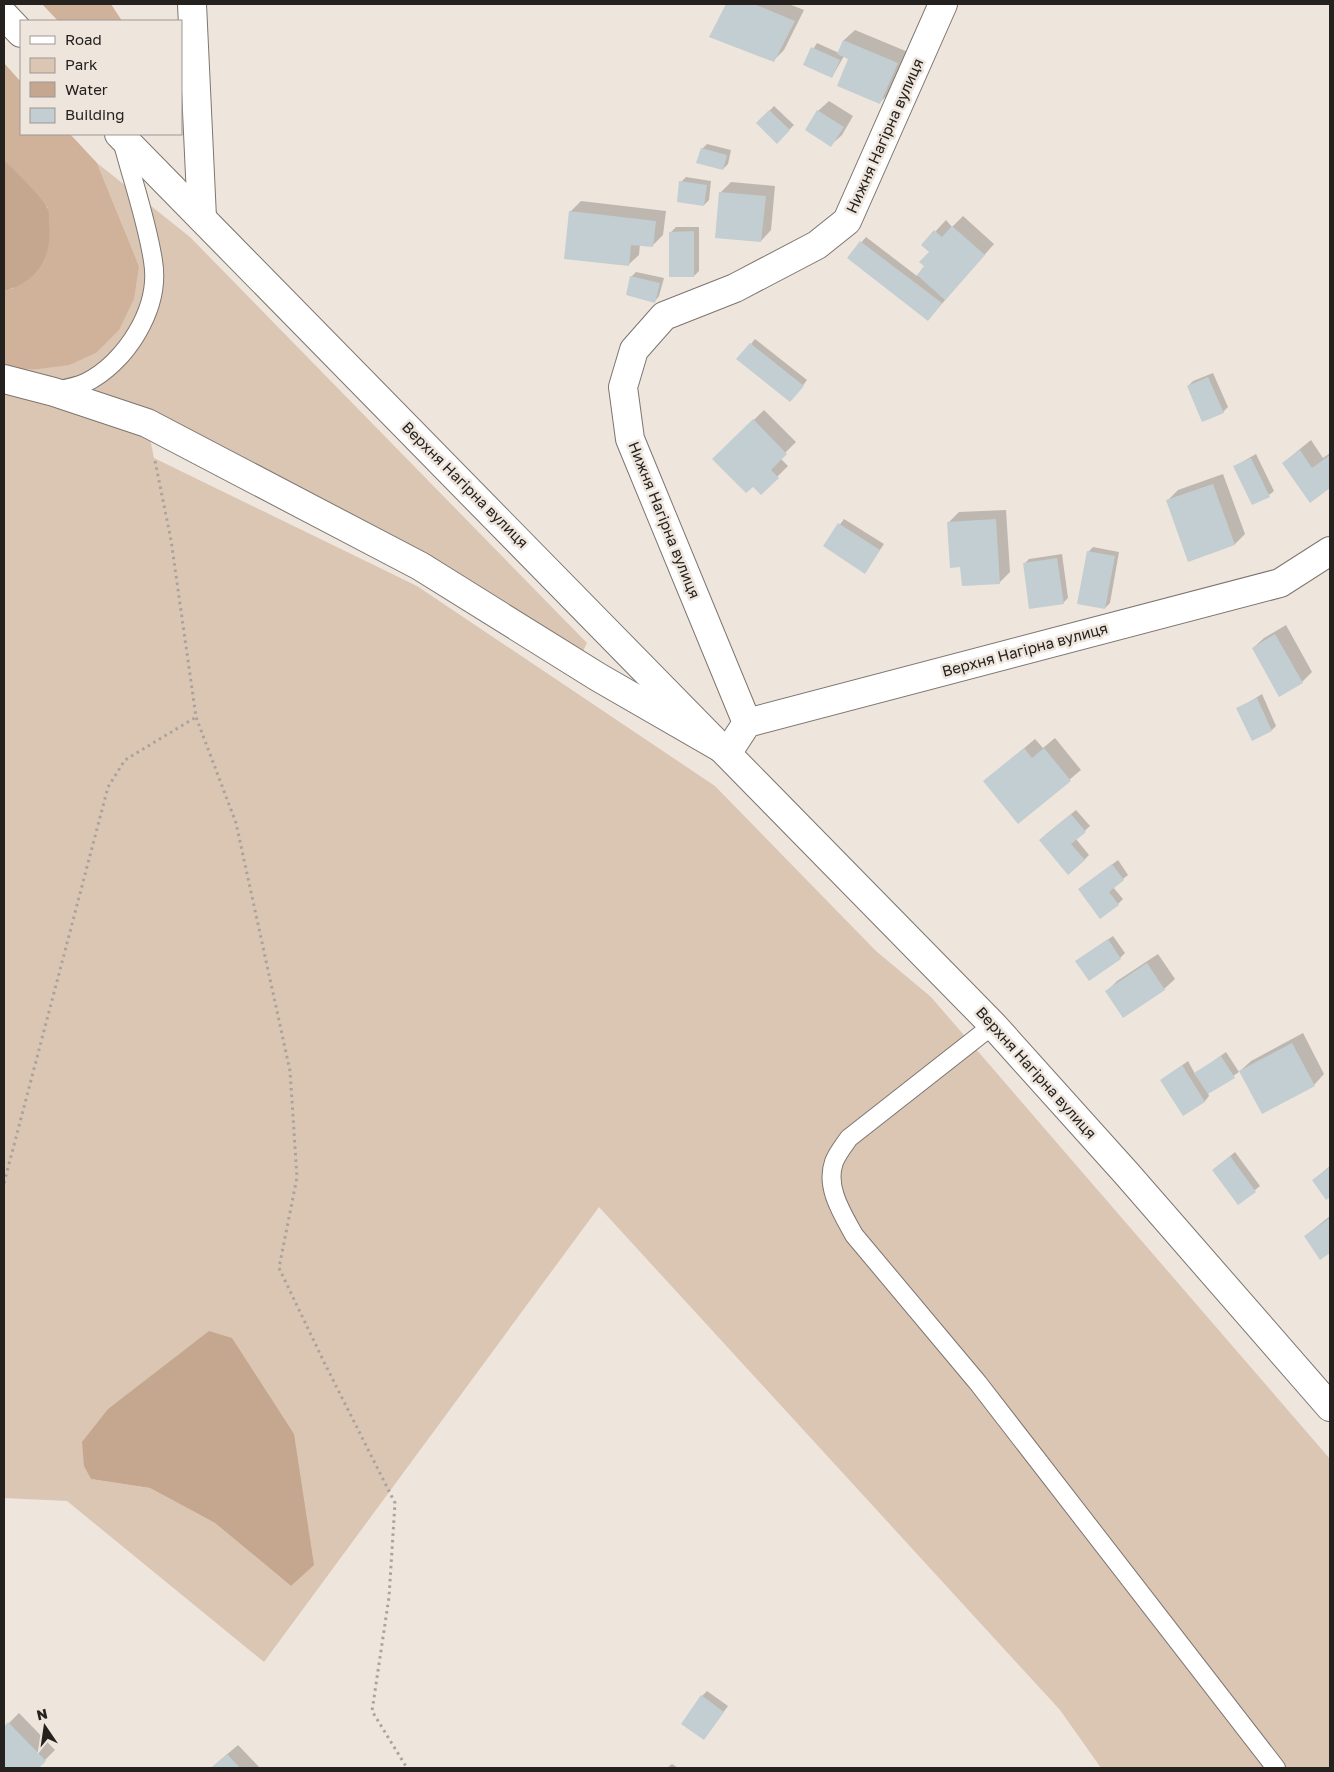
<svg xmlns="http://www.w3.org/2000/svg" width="1334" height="1772" viewBox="0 0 1334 1772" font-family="'Golos Text',sans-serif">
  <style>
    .green { fill: #dbc6b4; fill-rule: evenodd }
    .forest { fill: #cfb299 }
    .water { fill: #c4a78e }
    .shadow { fill: #0003 }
    .building { fill: #c2ced1 }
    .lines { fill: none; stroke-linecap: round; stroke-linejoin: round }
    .service-casing { stroke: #7d756f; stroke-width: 20 }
    .minor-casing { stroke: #7d756f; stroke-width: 30 }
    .secondary-casing { stroke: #7d756f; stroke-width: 30 }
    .path { stroke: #aaa39d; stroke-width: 3; stroke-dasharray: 2.5 4; stroke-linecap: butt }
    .service { stroke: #fff; stroke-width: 18 }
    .minor { stroke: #fff; stroke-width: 28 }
    .secondary { stroke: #fff; stroke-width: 28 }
    .labels { text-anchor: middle; stroke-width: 5; stroke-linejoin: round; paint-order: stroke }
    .street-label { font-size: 15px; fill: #24211e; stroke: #eee5dd }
  </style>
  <rect width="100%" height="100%" fill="#eee5dd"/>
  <path class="green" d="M97,163L190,237L587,643L582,653L147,424L154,458L417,586L715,786L876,951L931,997L1330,1459V1768H1101L1060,1710L599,1207L264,1662L67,1501L4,1498V371C41,369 61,368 96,353L139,266ZM82,1442L313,1565L291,1586L215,1523L150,1488L91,1479Z"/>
  <path class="forest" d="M42,4H111L122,21H58Z
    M4,63L21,82V134H70L97,163L139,266L134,299L119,330L96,353L69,365L39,369L4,371V291L14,288L48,208L4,160Z"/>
  <path class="water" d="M4,160C13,169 44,199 48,209C49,213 49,220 49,224C53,257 36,283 4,291Z
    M209,1331L232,1338L294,1434L314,1565L291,1586L215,1523L150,1488L91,1479L84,1466L82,1442L108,1409Z"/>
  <path class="shadow" d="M727,4H789L804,10L784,50L774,60L711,36Z
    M855,30L908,52L891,92L880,102L850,58L844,56L832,77L804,64L817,43L839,53L844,40Z
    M829,101L853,116L842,135L831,145L818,111Z
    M774,106L794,125L777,142L758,123Z
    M707,144L731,150L728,164L723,169L702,149Z
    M686,177L711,181L709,200L704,205L681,182Z
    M731,182L775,186L771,230L761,241L720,193Z
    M581,201L666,211L663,235L653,245L640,244L639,255L628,265L570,212Z
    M963,216L994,244L933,314L848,258L866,237L917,276L926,266L930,252L923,245L946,220L952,227Z
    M676,227H699V271L694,276L671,232Z
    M636,272L664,278L659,296L655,301L631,277Z
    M755,339L807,380L795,396L751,344Z
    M1213,373L1228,407L1223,412L1188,386L1193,381Z
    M764,410L796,442L780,458L788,466L761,493L753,485L714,459Z
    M1311,440L1323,458L1330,453V487L1310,501L1283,463Z
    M1256,454L1274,491L1269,495L1235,466Z
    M1223,474L1245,534L1235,544L1189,561L1167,501L1178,490Z
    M1006,510L1010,572L999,583L962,566L948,523L959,512Z
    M844,519L884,544L865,572L824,546Z
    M1093,547L1119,552L1110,603L1105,608L1088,552Z
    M1062,554L1068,598L1063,603L1024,564L1029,559Z
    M1286,625L1312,672L1302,682L1253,648L1264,638Z
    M1262,694L1276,726L1272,730L1238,709Z
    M1055,738L1081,770L1018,823L985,781L1035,739L1043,748Z
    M1076,810L1090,826L1076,839L1089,855L1084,860L1045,835Z
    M1118,860L1128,875L1113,887L1123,899L1118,904L1085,885Z
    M1113,936L1125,953L1120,958L1082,957Z
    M1158,954L1175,979L1164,989L1107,991L1117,981Z
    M1303,1033L1324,1074L1314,1085L1240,1071L1251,1061Z
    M1226,1052L1239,1072L1208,1093L1209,1096L1205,1101L1183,1114L1162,1080L1188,1061L1195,1074Z
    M1235,1152L1260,1186L1238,1204L1213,1170Z
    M1330,1166V1196L1326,1198L1313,1180Z
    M1330,1216V1252L1320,1258L1305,1236Z
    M707,1691L728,1706L704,1738L702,1696Z
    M19,1713L55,1750L37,1768H4V1728Z
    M238,1745L260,1768H211Z
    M672,1764L678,1768H667Z"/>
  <path class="building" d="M726,4H754L795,21L774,62L709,37Z
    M843,40L898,63L880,104L837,86L848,59L837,54Z
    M811,47L840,60L832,78L803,65Z
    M769,110L790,130L777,144L756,123Z
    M817,110L844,127L831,147L805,130Z
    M701,148L727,155L723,170L696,163Z
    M679,181L707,185L704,206L677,202Z
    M719,192L766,196L761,242L715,238Z
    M569,211L656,221L653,247L631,245L629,266L564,259Z
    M952,226L985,255L945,300L917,275L924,266L919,262L929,252L921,245L934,230L942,237Z
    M694,231V277H669V232Z
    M860,241L942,303L928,321L847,258Z
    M630,276L660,283L655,303L626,295Z
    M750,343L804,386L790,402L736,359Z
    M1208,377L1224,413L1202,422L1187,386Z
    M753,419L787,454L771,470L779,478L761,495L753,487L746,493L712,459Z
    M1300,450L1312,468L1330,455V488L1310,503L1282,463Z
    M1251,458L1270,497L1252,505L1233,466Z
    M1213,484L1235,545L1188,562L1166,500Z
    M996,519L1000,584L962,586L960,567L950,568L947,522Z
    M838,523L880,550L865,574L823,546Z
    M1087,551L1115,556L1105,609L1077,604Z
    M1057,558L1064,604L1029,609L1023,563Z
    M1275,634L1303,683L1279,697L1252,648Z
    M1257,698L1272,731L1252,741L1236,708Z
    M1024,748L1032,758L1044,748L1071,781L1018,824L983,781Z
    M1071,814L1086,832L1071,844L1085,860L1068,875L1039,840Z
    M1112,864L1124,880L1109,892L1119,905L1100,919L1078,889Z
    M1108,939L1121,959L1089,981L1075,961Z
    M1147,963L1165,990L1123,1018L1105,991Z
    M1292,1043L1315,1086L1262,1114L1239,1071Z
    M1221,1056L1235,1078L1208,1094L1194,1073Z
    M1182,1065L1205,1102L1183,1116L1160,1080Z
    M1230,1156L1256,1192L1238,1205L1212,1170Z
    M1330,1167V1197L1326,1200L1312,1180Z
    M1330,1218V1253L1320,1260L1304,1236Z
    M701,1695L724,1712L704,1740L681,1724Z
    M8,1722L46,1761L39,1768H4V1727Z
    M227,1754L240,1768H211Z"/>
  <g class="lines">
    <g class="service-casing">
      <path id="service" d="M55,391C65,389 76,387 85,383C126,363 161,308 153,261C147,221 132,179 122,140
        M993,1025L849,1138C844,1145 837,1154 834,1162C825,1187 842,1213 854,1235L978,1383L1276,1768"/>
    </g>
    <g class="minor-casing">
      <path id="minor" d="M192,4L202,218
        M4,379L54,392L147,423L420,566L598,677L728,752L747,723L1280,583L1330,551
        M747,723L630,439L623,387L634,350L664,316L735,288L817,245L847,221L943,4"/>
    </g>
    <g class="secondary-casing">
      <path id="secondary" d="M4,15L21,33
        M119,134L993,1025L1127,1174L1330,1407"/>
    </g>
    <path class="path" d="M155,461L171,540L196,717L236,823L290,1071L297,1177L279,1268L324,1362L395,1503L389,1597L372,1711L407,1768
      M4,1183L108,787L125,760L196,717"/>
    <use href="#service" class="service"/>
    <use href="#minor" class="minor"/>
    <use href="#secondary" class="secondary"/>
  </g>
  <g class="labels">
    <g class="street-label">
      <text transform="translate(885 136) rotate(-66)" y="5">Нижня Нагірна вулиця</text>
      <text transform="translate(465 485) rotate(45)" y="5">Верхня Нагірна вулиця</text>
      <text transform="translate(664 520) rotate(68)" y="5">Нижня Нагірна вулиця</text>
      <text transform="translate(1025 650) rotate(-15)" y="5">Верхня Нагірна вулиця</text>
      <text transform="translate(1036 1073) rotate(48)" y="5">Верхня Нагірна вулиця</text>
    </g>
  </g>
  <rect width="1334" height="1772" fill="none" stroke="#24211e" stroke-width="10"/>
  <rect x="20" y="20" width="162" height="115" fill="#eee5dd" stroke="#9d9791"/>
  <rect x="30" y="36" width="25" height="8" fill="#ffffff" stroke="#9d9791"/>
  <text x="65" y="45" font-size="15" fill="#24211e">Road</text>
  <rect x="30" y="58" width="25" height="15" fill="#dbc6b4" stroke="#9d9791"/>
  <text x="65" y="70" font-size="15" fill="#24211e">Park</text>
  <rect x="30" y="82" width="25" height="15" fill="#c4a78e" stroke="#9d9791"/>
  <text x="65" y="95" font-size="15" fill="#24211e">Water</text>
  <rect x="30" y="108" width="25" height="15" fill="#c2ced1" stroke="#9d9791"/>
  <text x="65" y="120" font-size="15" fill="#24211e">Building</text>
  <g transform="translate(45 1727) rotate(347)" stroke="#eee5dd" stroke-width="4" paint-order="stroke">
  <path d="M0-4L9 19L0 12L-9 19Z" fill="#24211e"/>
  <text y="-8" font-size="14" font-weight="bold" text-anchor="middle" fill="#24211e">N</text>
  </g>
</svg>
